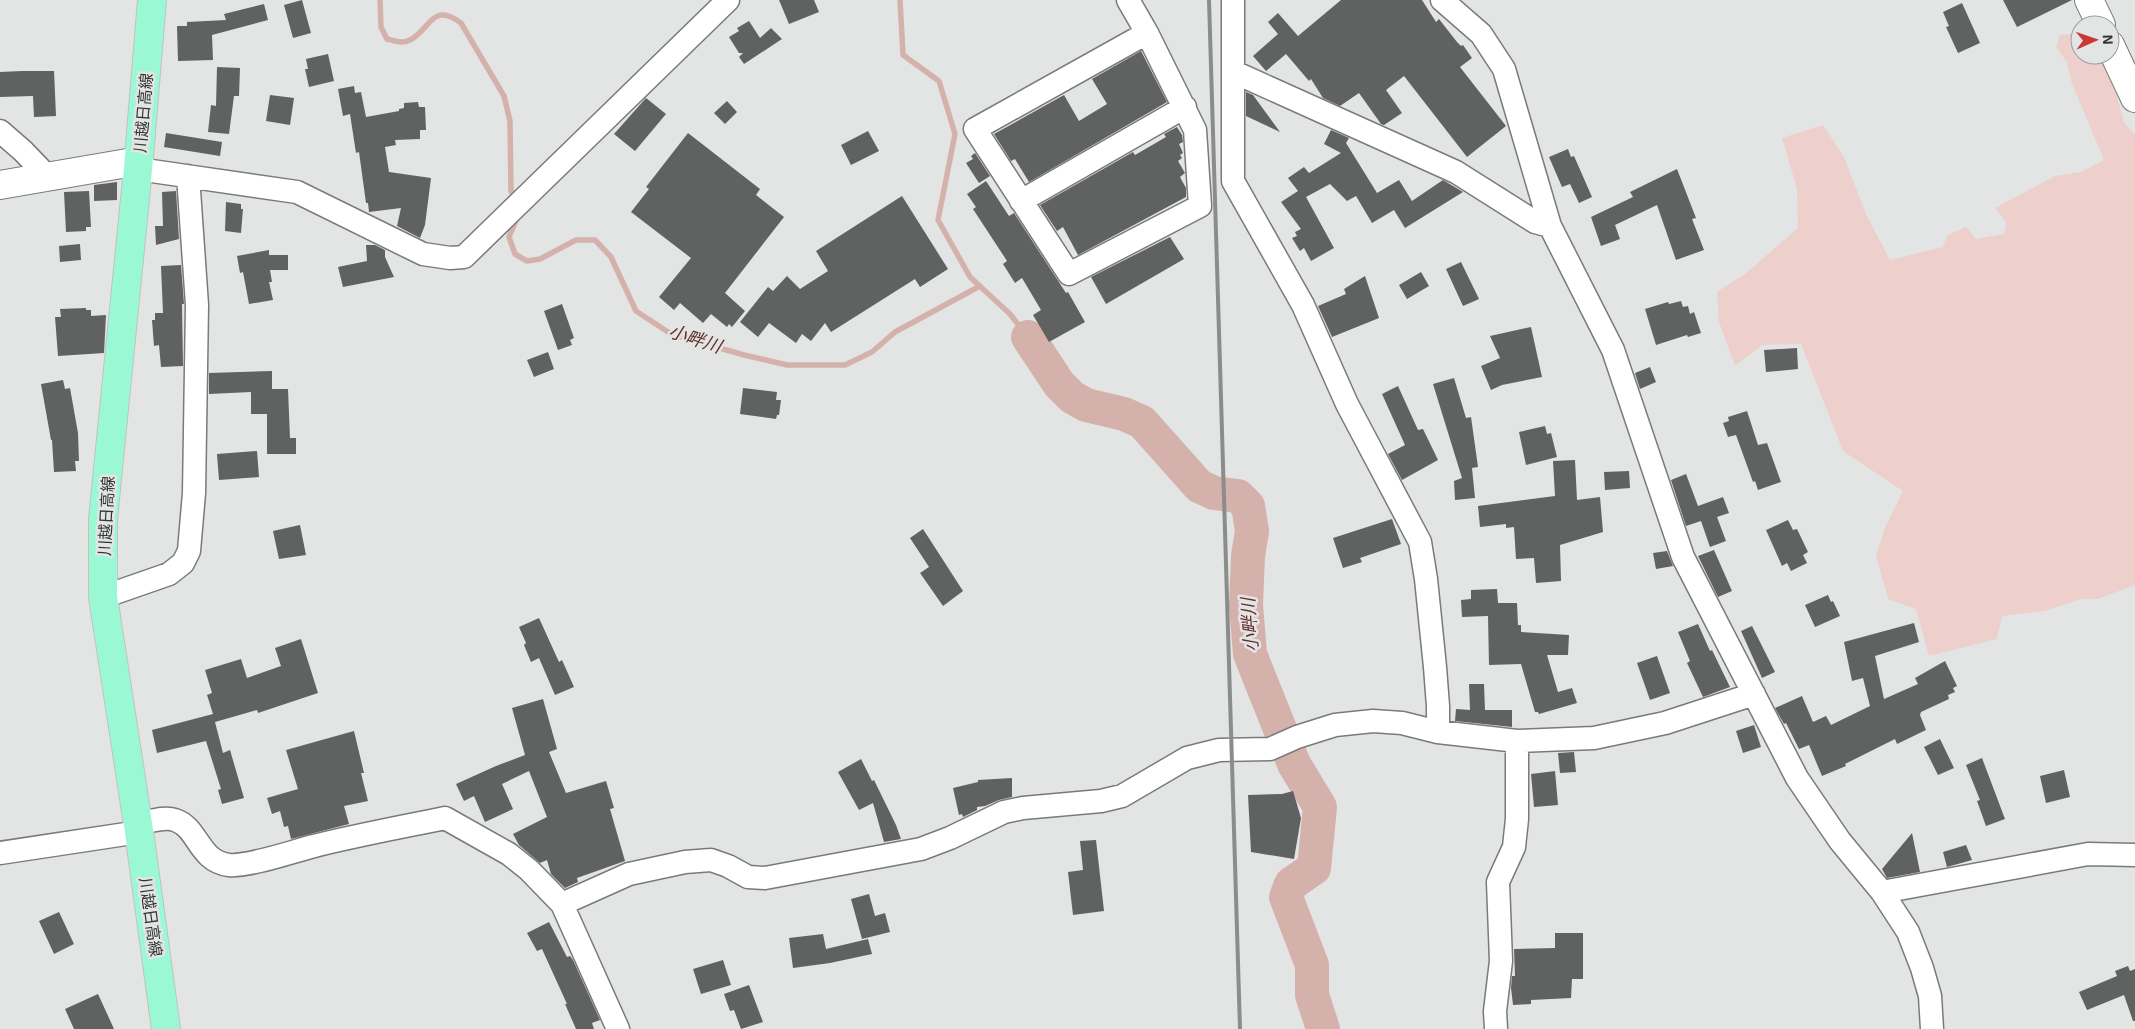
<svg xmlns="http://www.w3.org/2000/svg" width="2135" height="1029" viewBox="0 0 2135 1029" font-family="'Exo 2','Noto Sans JP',sans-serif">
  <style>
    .green { fill: #edd0cc }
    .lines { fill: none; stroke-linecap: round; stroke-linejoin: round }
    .stream { stroke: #d5b1ac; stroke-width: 5.5 }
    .river { stroke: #d5b1ac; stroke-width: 34 }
    .building { fill: #5f6260 }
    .minor-casing { stroke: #787b79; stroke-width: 25 }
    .tertiary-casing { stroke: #787b79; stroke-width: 30 }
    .primary-casing { stroke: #c2c2c2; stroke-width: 30 }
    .minor { stroke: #fff; stroke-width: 22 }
    .tertiary { stroke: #fff; stroke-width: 28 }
    .primary { stroke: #9bf8d4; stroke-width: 28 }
    .rail { stroke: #8b8d8c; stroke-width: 4 }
    .labels { text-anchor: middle; stroke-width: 5; stroke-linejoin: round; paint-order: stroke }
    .street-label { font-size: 16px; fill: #333534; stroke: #e2e5e4 }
    .water-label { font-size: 18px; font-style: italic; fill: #612f2b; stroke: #e2e5e4 }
  </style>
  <rect width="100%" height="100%" fill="#e2e5e4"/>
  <path class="green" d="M2080,33V55H2100L2112,76L2124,123L2135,134V585L2098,599H2081L2045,611L2002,616L1997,639L1929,656L1916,609L1888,599L1876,555L1886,525L1903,491L1843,451L1801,344L1762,345L1735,366L1719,322L1717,292L1746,273L1798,228L1797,189L1782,138L1823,125L1844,157L1866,214L1890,260L1942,247L1948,235L1966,227L1976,239L2004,234L2006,222L1995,208L2055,176L2081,172L2104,160L2071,81L2067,62L2056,47L2060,35Z"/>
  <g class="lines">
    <path class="stream" d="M380,0L381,27L387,39C395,41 402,44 410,40C430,30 432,1 461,23L504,96L510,121L511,191L515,200
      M900,0L903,55L939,81L955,134L938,220L970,277L1010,314L1028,337
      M517,218L509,237L515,254L527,261L540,259L576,240H595L611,257L636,311L671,334L744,355L787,365H845L872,352L895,332L980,286"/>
    <path class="river" d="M1028,337L1059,384L1072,397L1086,405L1124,414L1142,422L1199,486L1214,493L1238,496L1248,506L1252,531L1248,556L1246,605L1250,654L1294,764L1320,807L1314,868L1291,884L1286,897L1312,965V995L1323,1029"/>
  </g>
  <path class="building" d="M302,0L311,33L293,38L284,5Z
    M779,0H814L819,12L789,24Z
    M1341,0H1422L1436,22L1439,19L1457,42L1461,46L1463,45L1472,58L1460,67L1506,126L1467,157L1404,76L1386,90L1402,113L1384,125L1381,124L1359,93L1340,106L1323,98L1311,79L1309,81L1286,54L1266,71L1253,56L1278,34L1268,22L1278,13L1298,36Z
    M2003,0H2072L2017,27Z
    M1962,3L1980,43L1958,53L1946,27L1949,26L1943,12Z
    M264,4L268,20L212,35L213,60L178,61L177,26H187V22L226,20L224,14Z
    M749,21L760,38L771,28L782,39L744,64L739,57L743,53H739L729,37L739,31L737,28Z
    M1141,51L1167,102L1029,182L1015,159L1011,161L994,134L1064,95L1079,121L1107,104L1092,79Z
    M328,54L334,81L309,87L305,69H308L306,59Z
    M217,67L240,68L239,96H234L229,134L208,132L211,105L216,106Z
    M22,71H54L56,116L34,117L33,96L0,97V72Z
    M354,86L355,93L361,92L366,117L399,111V109L404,108V103L418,102L419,107H425L426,130H420V139L395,140L396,145L385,147L389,172L431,178L425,225L420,238L397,226L401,208L369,212L368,203H366L359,152L356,153L350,114L343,116L338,89Z
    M1246,92L1253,95L1280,132L1246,116Z
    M270,95L294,98L290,125L266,121Z
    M646,98L666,114L635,151L614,134Z
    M727,101L737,112L725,124L714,113Z
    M1177,127L1182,135L1183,142L1179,144L1183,153L1180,155L1182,158L1178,161L1185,173L1180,177L1186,188V197L1078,255L1063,227L1057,231L1040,205L1133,152L1135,155L1166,137L1164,134Z
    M1331,130L1349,138L1346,143L1377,193L1399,180L1412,201L1443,180L1463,192L1405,228L1394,210L1372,223L1356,196L1347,201L1330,184L1306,197L1334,248L1311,261L1304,248L1300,251L1292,238L1297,236L1295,232L1301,229L1281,202L1298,191L1288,178L1304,167L1309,173L1341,153L1324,144Z
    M868,131L879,151L851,165L841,145Z
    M166,133L222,142L220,156L164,147Z
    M688,133L760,189L756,195L784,217L725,293L745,311L732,327L729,324L727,327L711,314L703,323L680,303L674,310L659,297L691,258L631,212L649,189L646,187Z
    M1568,149L1571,157L1574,156L1592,197L1579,203L1570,184L1562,187L1549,157Z
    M975,153L990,176L979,183L966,163L973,159L971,156Z
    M1677,169L1696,218L1692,219L1704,250L1676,260L1657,205L1615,225L1620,239L1601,246L1591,217L1633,197L1630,192Z
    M986,181L1009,216L1014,213L1066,293L1068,292L1085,322L1049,342L1033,315L1041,310L1022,278L1015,283L1003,264L1007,261L973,209L976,207L967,194Z
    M117,182V200L94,201V185Z
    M89,191L91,227H86V231L66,232L64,192Z
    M176,191L179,239L156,245L155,226H163L162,192Z
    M902,196L948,269L920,287L915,279L831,332L825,323L811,341L802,334L796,343L769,323L758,337L740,322L768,287L773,291L787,276L800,289L828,271L816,251Z
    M226,202L241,204V209H243L241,233L225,231Z
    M1170,237L1184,259L1106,304L1091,277Z
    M80,244L81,260L60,262L59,246Z
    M366,245H375L385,250V257L394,277L343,287L338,267L367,261Z
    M269,250V255H288V270H270L272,282H269L273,300L249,304L243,272L240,273L237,256Z
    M1461,262L1479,299L1463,306L1446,269Z
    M181,265L184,304H182L183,366L161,367L159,345L154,346L152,320H155V313H163L161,266Z
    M1421,272L1429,286L1407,299L1399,285Z
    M1365,276L1379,318L1332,337L1318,306L1346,294L1344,289Z
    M1681,301L1683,307L1688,306L1690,314L1694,312L1701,333L1688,337L1687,335L1656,345L1645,309L1668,302L1669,304Z
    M562,304L574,338L570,340L572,345L558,350L544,311Z
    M86,308V310H91V316L106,315L104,353L58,356L55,317H61L60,309Z
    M1531,327L1542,377L1502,385L1491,390L1481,366L1500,358L1490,336Z
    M1797,348L1798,369L1766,372L1764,350Z
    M548,352L554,369L534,377L527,360Z
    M1650,367L1656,382L1640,389L1635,373Z
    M272,371V389H288L290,438H296V454H267V414H251V392L209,394V373Z
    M1454,378L1466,418L1471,417L1478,467L1472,468L1475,498L1455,500L1454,481L1462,478L1433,384Z
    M63,380L65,389L70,388L78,433L79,461H75L76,471L54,472L52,440H51L41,384Z
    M1398,386L1418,430L1423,429L1438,460L1402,480L1388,454L1405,445L1382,394Z
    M743,388L777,392L776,400H781L779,415H777L776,419L740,414Z
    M1747,411L1758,445L1767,443L1781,482L1758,490L1755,481L1753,482L1736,435L1728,437L1723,423L1729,421L1728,417Z
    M1545,426L1547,434L1551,433L1557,457L1526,465L1519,432Z
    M257,451L259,477L219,480L217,454Z
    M1575,460L1577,500L1600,497L1603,532L1560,545L1561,581L1536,583L1534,558L1516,559L1514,527L1506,528V524L1480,527L1478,506L1555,496L1553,461Z
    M1629,471L1630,488L1605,490L1604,472Z
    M1686,474L1698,506L1723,497L1729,513L1717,517L1726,541L1710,547L1701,521L1686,526L1671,480Z
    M1392,519L1401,544L1360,558L1362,562L1343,568L1333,538Z
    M1788,520L1793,530L1797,529L1808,552L1803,555L1807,563L1791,571L1787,563L1782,566L1766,530Z
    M300,525L306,555L279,559L273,531Z
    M923,529L963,591L943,606L920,573L929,567L910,538Z
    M1714,550L1732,591L1718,597L1698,556Z
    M1667,551L1673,566L1656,569L1653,553Z
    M1497,589L1498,603H1517L1518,625H1521V632L1569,635L1568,655H1547L1558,692L1572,688L1577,703L1539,714L1538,712H1535L1521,664L1489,665L1488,616L1462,617L1461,600L1471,599V590Z
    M1828,595L1831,602L1833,601L1840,616L1815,627L1805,605Z
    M539,618L559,662L562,660L574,687L555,695L539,658L531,662L524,645L526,643L519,627Z
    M1914,623L1919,642L1875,656L1884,699L1918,684L1915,678L1945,661L1957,686L1953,688L1955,692L1948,695L1949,699L1921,712L1920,715L1926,730L1897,744L1895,739L1845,764L1846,766L1822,776L1809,745L1799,749L1786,723L1784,724L1775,708L1802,696L1813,722L1826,716L1831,725L1870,706L1863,678L1852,681L1844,642Z
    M1698,624L1710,651L1712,650L1730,687L1703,697L1687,663L1690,661L1678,632Z
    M1752,626L1775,672L1762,678L1741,631Z
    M301,639L318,693L258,713L257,710L215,722L223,753L230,750L244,798L222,804L218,790L221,789L206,741L157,753L152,730L213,714L207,695L212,693L205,670L241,659L247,678L281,666L275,648Z
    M1657,656L1670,693L1650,700L1637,663Z
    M1469,684H1484L1485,710H1512V727L1455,721L1456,709L1470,710Z
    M543,699L557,749L549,752L566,793L606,781L614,808L610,809L625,861L577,878L578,882L565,888L551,874L547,860L540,863L519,845L513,834L547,817L529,771L502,784L513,809L485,822L474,796L464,801L456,784L496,766L525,755L512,708Z
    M1754,725L1761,747L1743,753L1736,731Z
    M354,731L364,773H361L368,801L344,806L349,824L291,839L288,826L284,827L280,811L272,814L267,798L298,789L286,750Z
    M1940,739L1954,768L1938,775L1924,747Z
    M1574,752L1576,772L1560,773L1558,753Z
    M1982,758L2005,819L1986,826L1977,801L1980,800L1966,765Z
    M861,759L872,781L874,780L896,825L901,839L884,842L873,803L859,810L838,772Z
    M2064,770L2070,797L2046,803L2040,776Z
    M1555,771L1558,805L1534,807L1531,774Z
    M1012,778V797L999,800L985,806L977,807V810L963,817L962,814L959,815L953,788L978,782V780Z
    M1293,791L1301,818L1294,859L1251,852L1248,795L1282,794Z
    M1912,833L1920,872L1887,878L1882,869Z
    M1096,840L1104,911L1073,915L1068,872L1083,870L1080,841Z
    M1966,845L1972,860L1947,867L1943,852Z
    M869,894L875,916L885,913L890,932L862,939L851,899Z
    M59,912L74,944L54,954L39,921Z
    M549,922L567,957L570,956L573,960L600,1020L592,1023L594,1029H576L565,1004H567L542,949L537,951L527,933Z
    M1555,933H1583V979H1572L1571,998L1531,1000V1004L1513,1005L1511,988L1512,976H1515L1514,949L1555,948Z
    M823,934L826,949L868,939L872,954L830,963L793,968L789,938Z
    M723,960L731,985L701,994L693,969Z
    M2128,966L2130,971L2135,969V1021H2133L2124,995L2087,1010L2079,992L2117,976L2115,971Z
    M749,985L763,1022L741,1029L734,1010L730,1011L724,994Z
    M98,994L114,1029H74L65,1009Z"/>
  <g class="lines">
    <g class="minor-casing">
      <path id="minor" d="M1128,0L1147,33L1195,130L1200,206L1069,274L975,129L1147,33
        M1233,0V181L1303,305L1347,404L1420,542L1426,579L1435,667L1438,706V732
        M1442,0L1481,34L1504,69L1550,226L1613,350L1683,557L1797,778L1840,841L1882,892L1908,932L1922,968L1930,996L1932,1029
        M1234,72L1456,172L1535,222L1550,226
        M0,131L23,151L47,176
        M138,169L297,192L423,254L450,258L464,257L728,0
        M1021,201L1185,107
        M103,597L169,574L183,563L189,551L194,493L197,305L188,176
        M138,824C149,822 164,816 175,820C199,828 198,861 229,865C248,867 294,851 314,846C358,835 402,827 445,818L509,854L529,870L562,904L629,874L685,862L711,860L728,866L748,877L765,878L921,849L950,838L1004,812L1023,808L1101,801L1122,796L1187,758L1219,750L1270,749L1297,737L1335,725L1373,721L1402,723L1438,732L1517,741L1594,738L1665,723L1754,694
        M0,853L139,832
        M1882,892L2088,854L2135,855
        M562,904L618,1029
        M1496,1029L1495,1011L1501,961L1498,882L1514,847L1517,819V741"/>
    </g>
    <g class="tertiary-casing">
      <path id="tertiary" d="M2089,0L2101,25
        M2110,45L2135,98
        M0,185L139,161"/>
    </g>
    <g class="primary-casing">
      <path id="primary" d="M152,0L138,169L103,519V597L138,824L166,1029"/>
    </g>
    <use href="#minor" class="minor"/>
    <use href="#tertiary" class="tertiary"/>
    <use href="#primary" class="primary"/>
    <path class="rail" d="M1209,0L1240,1029"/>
  </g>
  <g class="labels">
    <g class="street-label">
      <text transform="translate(143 113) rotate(-85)" y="6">川越日高線</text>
      <text transform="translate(106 516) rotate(-87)" y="6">川越日高線</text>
      <text transform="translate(151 917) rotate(82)" y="6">川越日高線</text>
    </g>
    <g class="water-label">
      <text transform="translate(695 339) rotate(18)" y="6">小畔川</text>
      <text transform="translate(1250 625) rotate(-94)" y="6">小畔川</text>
    </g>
  </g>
  <g transform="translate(2095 40) rotate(88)"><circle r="24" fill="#e2e5e4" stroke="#9c9f9e"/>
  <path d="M0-4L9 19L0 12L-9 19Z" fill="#c83935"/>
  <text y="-8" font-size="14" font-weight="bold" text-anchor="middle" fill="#333534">N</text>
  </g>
</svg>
